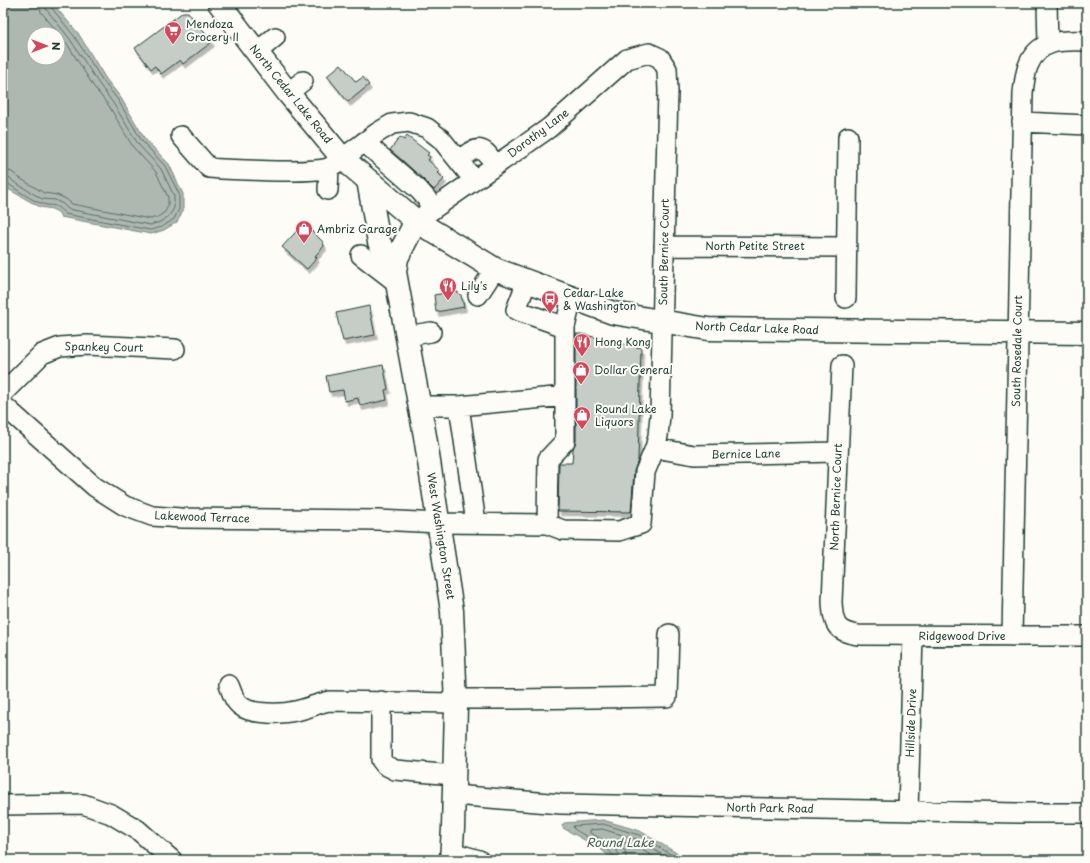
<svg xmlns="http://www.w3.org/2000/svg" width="1090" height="863" viewBox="0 0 1090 863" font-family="'Playpen Sans',sans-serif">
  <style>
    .green { fill: #dde0db; stroke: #7e8e88 }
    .water { fill: #aeb8b1; stroke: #75877f; fill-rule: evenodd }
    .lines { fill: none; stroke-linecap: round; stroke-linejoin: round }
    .shore { stroke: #586e66; stroke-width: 1 }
    .building { fill: #c6cdc7; stroke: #1f3d34; filter: url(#shadow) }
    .minor-casing { stroke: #1f3d34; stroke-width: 22 }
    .major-casing { stroke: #1f3d34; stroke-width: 25 }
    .minor { stroke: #fdfcf7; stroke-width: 19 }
    .major { stroke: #fdfcf7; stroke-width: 22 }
    .labels { text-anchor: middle; stroke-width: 4; stroke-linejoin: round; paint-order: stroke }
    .poi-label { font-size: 11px; fill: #1f3d34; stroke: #fdfcf7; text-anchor: start }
    .street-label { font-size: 11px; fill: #1f3d34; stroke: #fdfcf7 }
    .water-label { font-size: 12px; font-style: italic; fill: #435c53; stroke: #fdfcf7 }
  </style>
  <defs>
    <filter id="shadow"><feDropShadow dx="2.5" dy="4.5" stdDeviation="0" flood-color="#0004"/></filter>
  </defs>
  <rect width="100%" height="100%" fill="#fdfcf7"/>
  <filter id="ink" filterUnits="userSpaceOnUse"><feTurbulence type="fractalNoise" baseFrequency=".025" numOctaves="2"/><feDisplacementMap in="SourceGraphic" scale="8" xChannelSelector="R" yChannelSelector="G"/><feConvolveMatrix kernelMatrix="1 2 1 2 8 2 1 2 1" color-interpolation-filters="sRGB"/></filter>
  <g filter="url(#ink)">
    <path class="green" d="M3,826H5V860H3Z"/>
    <path class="water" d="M3,3H52L78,33L106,79L121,98L145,139L169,164L183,194V210L177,222L164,230L151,234L61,217L58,212L52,209L40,207L8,189L3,183ZM34,34H58V58H34Z
      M603,820L640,831L688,860H614L599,848L563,828L562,825L564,823Z"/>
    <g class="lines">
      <path class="shore" d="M3,169L12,172L18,177L44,193L57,195L66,199L72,204L150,219L158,217L165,212L168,206V197L156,172L133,147L109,106L94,87L66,42L41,12L39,3
        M3,175L9,177L14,182L42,199L55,200L63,204L68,209L150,225L160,222L169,216L174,208V196L161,169L138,144L113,103L99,84L70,39L46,9L45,3
        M3,180C7,181 7,183 10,185C15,189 34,201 40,203C52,208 54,201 65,214L150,230L162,227L174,219L179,209V194L165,166L142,141L118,100L103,81L74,36L51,7L50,3
        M616,860C614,850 583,835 574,829L573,826L603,824L639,835L680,860
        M621,860C620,848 600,838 590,833V830L602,829L636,839L671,860
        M627,860L625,851L617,843L618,841L634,845L659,860"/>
    </g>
    <path class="building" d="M183,12H188L212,42L183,64L180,60L161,74L155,66L151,69L135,48Z
      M341,64L356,82L363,77L369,85L348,102L327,76Z
      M407,136L429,153L427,155L430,157L428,160L440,171L438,173L444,179L434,190L426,182L402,160L390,150L400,137L404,140Z
      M304,223L323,242L324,246L315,256L317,258L307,269L282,247Z
      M456,291L461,295L464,307L436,312L434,295Z
      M369,306L375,335L343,341L336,313Z
      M576,334H581L641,348L638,460L634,471L631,512L558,511L559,463H572L573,449L576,441Z
      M383,365L388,389L385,390L387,400L360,406L358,398L345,401L343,390L329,392L326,376Z"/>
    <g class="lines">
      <g class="minor-casing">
        <path id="minor" d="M1047,3L1048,44
          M257,52L275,37
          M288,93L303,81
          M1022,122L1087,125
          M181,136L209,168C231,170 254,170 277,171C294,171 312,172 329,168L377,133L392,124L409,122L427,128L441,139L474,180
          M364,142L419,190L427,199L431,210
          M459,161C465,155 476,145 485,152C489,155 492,161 496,165
          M328,190L329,168
          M416,221L549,128L627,59L649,53L660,58L667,69L668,91L660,416L658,436L655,448L645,472L641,524L619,531L563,530L547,524
          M664,246L846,247
          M361,255L396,282
          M527,281L516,310L565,327
          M478,295L495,269
          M846,298L848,137
          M406,336L431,332
          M842,365L832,602C833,624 836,632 858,635L1087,636
          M3,393L42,354L60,347L87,345L175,349
          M3,405L95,487L125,506L152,516L181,518L378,520L439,523L547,524L548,459L565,441V327L572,298
          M420,406H459L476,523
          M459,406L565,396
          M655,448L694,455L838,452
          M1012,636L1023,93C1024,85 1025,74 1028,66C1038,39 1063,40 1087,41
          M229,685C232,693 234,701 241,706C251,715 283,714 295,711C307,709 318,703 330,701L456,703
          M456,699H515L667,697L669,634
          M381,701V760L385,765L395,770L454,775
          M454,795L561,804L1017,813H1087
          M3,805L83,804L111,814L138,830L172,860
          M908,811L913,636
          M451,852L479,860"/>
      </g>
      <g class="major-casing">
        <path id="major" d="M219,3L288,93L342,158L416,221L495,269L613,313L708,329L1087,333
          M368,180L379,242L395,272
          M416,221L397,258L395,272L425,436L452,611L456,706L453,828L451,860"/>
      </g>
      <use href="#minor" class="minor"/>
      <use href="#major" class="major"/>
    </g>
  </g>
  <defs>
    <g id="supermarket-pin" transform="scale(0.9)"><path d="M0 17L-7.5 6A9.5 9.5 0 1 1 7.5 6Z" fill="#d1495b" stroke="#fdfcf7"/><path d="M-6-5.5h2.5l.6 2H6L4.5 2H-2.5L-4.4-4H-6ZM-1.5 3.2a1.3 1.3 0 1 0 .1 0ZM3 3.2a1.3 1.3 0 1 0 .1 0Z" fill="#fff"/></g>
    <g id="shop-pin" transform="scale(0.9)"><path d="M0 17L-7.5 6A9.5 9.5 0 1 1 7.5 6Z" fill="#d1495b" stroke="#fdfcf7"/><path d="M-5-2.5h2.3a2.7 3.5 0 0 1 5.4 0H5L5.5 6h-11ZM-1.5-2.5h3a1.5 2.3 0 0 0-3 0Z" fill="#fff"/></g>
    <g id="restaurant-pin" transform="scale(0.9)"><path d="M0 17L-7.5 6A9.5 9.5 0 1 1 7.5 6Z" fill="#d1495b" stroke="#fdfcf7"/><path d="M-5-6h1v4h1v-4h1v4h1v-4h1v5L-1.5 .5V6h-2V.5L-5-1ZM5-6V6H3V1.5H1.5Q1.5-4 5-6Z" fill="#fff"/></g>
    <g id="bus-pin" transform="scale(0.9)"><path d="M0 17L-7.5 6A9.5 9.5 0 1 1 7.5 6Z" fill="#d1495b" stroke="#fdfcf7"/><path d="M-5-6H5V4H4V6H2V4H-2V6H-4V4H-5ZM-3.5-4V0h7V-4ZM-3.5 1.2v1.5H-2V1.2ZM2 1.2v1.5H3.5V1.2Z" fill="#fff"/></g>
  </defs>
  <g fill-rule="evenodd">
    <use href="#supermarket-pin" x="173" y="30"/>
    <use href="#shop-pin" x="304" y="229"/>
    <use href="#restaurant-pin" x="448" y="286"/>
    <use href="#bus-pin" x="550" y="299"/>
    <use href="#restaurant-pin" x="582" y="342"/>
    <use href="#shop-pin" x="581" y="370"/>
    <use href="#shop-pin" x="582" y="415"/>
  </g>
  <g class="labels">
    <g class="poi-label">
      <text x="186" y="28">Mendoza<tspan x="186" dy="13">Grocery II</tspan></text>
      <text x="317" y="233">Ambriz Garage</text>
      <text x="461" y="290">Lily's</text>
      <text x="563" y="297">Cedar Lake<tspan x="563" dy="13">&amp; Washington</tspan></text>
      <text x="595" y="346">Hong Kong</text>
      <text x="594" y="374">Dollar General</text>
      <text x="595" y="413">Round Lake<tspan x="595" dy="13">Liquors</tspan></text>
    </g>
    <g class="street-label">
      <text transform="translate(291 94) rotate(51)" y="4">North Cedar Lake Road</text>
      <text transform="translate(538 133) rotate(-37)" y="4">Dorothy Lane</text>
      <text x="755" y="250">North Petite Street</text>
      <text transform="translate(664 252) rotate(-89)" y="4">South Bernice Court</text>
      <text transform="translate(757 328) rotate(2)" y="4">North Cedar Lake Road</text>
      <text transform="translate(104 347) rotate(1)" y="4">Spankey Court</text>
      <text transform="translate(1017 351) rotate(-89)" y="4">South Rosedale Court</text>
      <text transform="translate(746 454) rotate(-1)" y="4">Bernice Lane</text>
      <text transform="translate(836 497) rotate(-88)" y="4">North Bernice Court</text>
      <text transform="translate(202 517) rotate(2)" y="4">Lakewood Terrace</text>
      <text transform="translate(441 536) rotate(81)" y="4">West Washington Street</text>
      <text x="962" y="640">Ridgewood Drive</text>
      <text transform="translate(911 723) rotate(-88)" y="4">Hillside Drive</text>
      <text transform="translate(770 808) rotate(1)" y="4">North Park Road</text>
    </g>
    <g class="water-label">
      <text x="620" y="847">Round Lake</text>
    </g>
  </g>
  <rect width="1090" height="863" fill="none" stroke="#fdfcf7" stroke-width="16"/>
  <rect x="8" y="8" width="1074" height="847" fill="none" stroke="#1f3d34" stroke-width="1.5" filter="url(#ink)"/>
  <g transform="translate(46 46) rotate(90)"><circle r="19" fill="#fdfcf7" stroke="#a4b0a9"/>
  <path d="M0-3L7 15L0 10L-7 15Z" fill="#d1495b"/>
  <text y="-6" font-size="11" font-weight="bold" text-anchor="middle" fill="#1f3d34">N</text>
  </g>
</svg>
